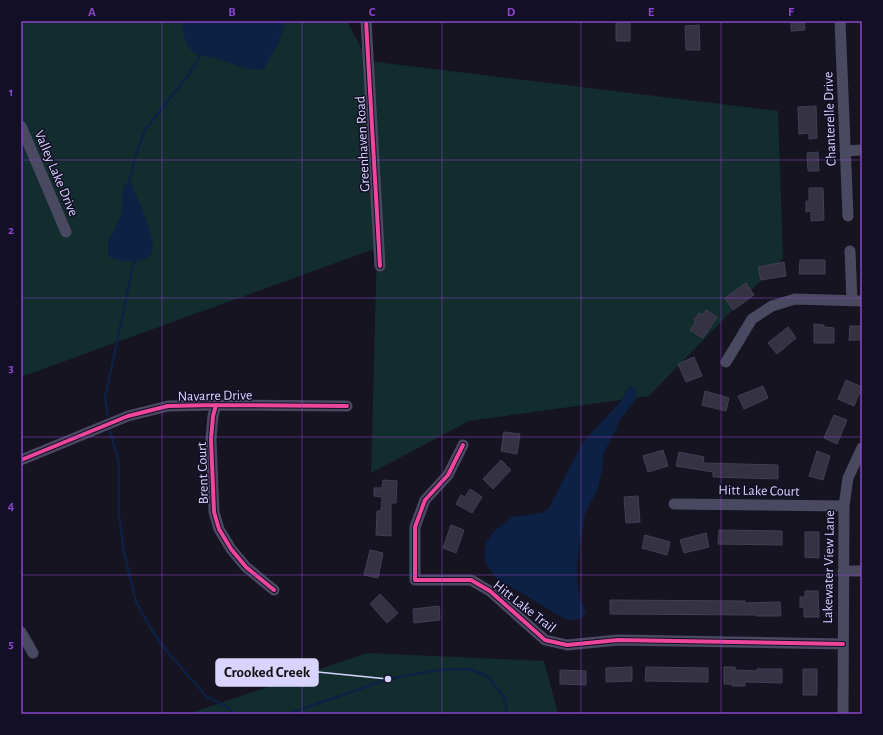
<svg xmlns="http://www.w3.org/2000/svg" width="883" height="735" viewBox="0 0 883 735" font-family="'Alegreya Sans',sans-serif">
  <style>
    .green { fill: #132c2d }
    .water { fill: #0d2144 }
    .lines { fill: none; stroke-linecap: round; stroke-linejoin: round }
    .stream { stroke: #0d2144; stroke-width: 2.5 }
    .building { fill: #343243; stroke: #433f54 }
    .minor { stroke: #4a4962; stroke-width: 11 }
    .cycleway-casing { stroke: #130f26; stroke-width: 6 }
    .cycleway { stroke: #ed469a; stroke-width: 4 }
    .grid { fill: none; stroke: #8945c9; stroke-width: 1; stroke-opacity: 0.55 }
    .labels { text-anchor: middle; stroke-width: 3; stroke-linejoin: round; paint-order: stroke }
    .street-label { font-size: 14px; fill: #d9d4ff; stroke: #130f26 }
    .leader { fill: none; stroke: #d9d4ff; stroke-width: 1.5 }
    .callout-dot { fill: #d9d4ff; stroke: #130f26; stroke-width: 1.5 }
    .callout { fill: #d9d4ff; stroke: #d9d4ff; stroke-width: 1.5 }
    .callout-label { font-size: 15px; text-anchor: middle; font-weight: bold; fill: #111 }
    .neatline { fill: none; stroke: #8945c9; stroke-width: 1.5 }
    .grid-label { font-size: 13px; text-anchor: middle; font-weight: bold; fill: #8945c9 }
  </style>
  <rect width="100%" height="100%" fill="#161421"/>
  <path class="green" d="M21,21H347L368,61L778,111L783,258L649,396L469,421L371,473L377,248L21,377Z
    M367,653L544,661L558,714H188Z"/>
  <path class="water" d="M182,21H286L278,44L263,70L245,68L216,58L196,54L189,48L184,37Z
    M125,183H131C138,200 153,231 153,248C153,256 145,260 138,261C129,261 116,261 108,256V242L122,213V193Z
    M629,386L635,387L636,400L618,422L616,430L604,452L602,471L597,491L586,511L584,520L577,560V583L580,598L586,613C581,622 574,620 565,619L496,578L486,564L484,553L487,541L494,531L512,517L542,513L549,508L582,443L621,401Z"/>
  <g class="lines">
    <path class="stream" d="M129,183L135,157L145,130L189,74L201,55
      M108,416L105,398L134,261
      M110,431L119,464V516L124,552L136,602L151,629L169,654L207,697L224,705L235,714
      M288,714L388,679L438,670L470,669L487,676L504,697L507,714"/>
  </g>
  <path class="building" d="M616,21H630V41H616Z
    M791,21H804L805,30L791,31Z
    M699,25L700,50H686L685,26Z
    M816,106L817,138L809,139V133L799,134L798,107Z
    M818,152L819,171H808L807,153Z
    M809,188H823L824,220L811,221V211L806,212V201H809Z
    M800,260H825V274H799Z
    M784,262L786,276L761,280L758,267Z
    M746,283L754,295L733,310L725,298Z
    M706,310L717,317L703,338L690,330L696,321L694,320L699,313L703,315Z
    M814,324L824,325V327L834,328V343H814Z
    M850,326H862V340H849Z
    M788,327L796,338L777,354L768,343Z
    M694,357L702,376L686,382L678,364Z
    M846,380L862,387L854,406L838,399Z
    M763,386L768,398L744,409L738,396Z
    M705,391L729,398L726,411L702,405Z
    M834,415L847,420L837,444L824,438Z
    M504,432L520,434L517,454L501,451Z
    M663,450L668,466L648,472L643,456Z
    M817,451L830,456L823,480L809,476Z
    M679,452L704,457L703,463L778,465V479L713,477V472L676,466Z
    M501,460L511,470L493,489L483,479Z
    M383,480L397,481L396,503H391V536L376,535L377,511H381L382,497L374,496V488H382Z
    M470,489L482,497L472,513L456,504L461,495L465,497Z
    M638,496L640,522L626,523L624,497Z
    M451,525L464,530L456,553L443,548Z
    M719,530L782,531V545L718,544Z
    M805,532H819V558L805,557Z
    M706,533L709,547L684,553L680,540Z
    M645,535L670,542L667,555L642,548Z
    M370,550L383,553L378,578L364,575Z
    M805,591H818L819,617H804V607H800V597H805Z
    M380,594L398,613L387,623L370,604Z
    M610,600L745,601V603L780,602L781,616H756V615L610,614Z
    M439,606L440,620L414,623L413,609Z
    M632,667V681L606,682V668Z
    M646,667L708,668V682L645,681Z
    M724,667H735V670L757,671V669H782V683L745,682V686H732V684H724Z
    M803,669H817V695H803Z
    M560,670L586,671V685L560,684Z"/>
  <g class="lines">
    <path class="minor" d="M366,21L380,266
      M840,21L848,216
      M21,126L66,232
      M845,151L862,150
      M850,251L852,301
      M726,362L752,319L772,306L795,299L862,301
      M216,405L213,416L211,439L214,512L219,529L231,549L246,567L274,590
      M463,445L448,475L425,500L415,527V580H471L490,591L545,640L567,645L618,640L843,644
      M21,460L128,416L168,406L216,405L347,406
      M674,504L844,506
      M843,571H862
      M21,632L33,653
      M843,714L844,506L848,478L862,448"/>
    <g class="cycleway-casing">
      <path id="cycleway" d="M366,21L380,266
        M216,405L213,416L211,439L214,512L219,529L231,549L246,567L274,590
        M463,445L448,475L425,500L415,527V580H471L490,591L545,640L567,645L618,640L843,644
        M21,460L128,416L168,406L216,405L347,406"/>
    </g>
    <use href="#cycleway" class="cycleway"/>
  </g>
  <path class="grid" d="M162,21V714M302,21V714M442,21V714M581,21V714M721,21V714M21,160H862M21,298H862M21,437H862M21,575H862"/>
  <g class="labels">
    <g class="street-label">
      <text transform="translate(829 119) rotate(-92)" y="5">Chanterelle Drive</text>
      <text transform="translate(362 144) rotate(-93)" y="5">Greenhaven Road</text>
      <text transform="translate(57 173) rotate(67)" y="5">Valley Lake Drive</text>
      <text transform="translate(215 395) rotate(-1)" y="5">Navarre Drive</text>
      <text transform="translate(202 473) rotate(-92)" y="5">Brent Court</text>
      <text transform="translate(759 490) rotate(1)" y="5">Hitt Lake Court</text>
      <text transform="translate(828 567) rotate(-89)" y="5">Lakewater View Lane</text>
      <text transform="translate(525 606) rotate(38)" y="5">Hitt Lake Trail</text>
    </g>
  </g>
  <path class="leader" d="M388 679L318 672"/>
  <circle class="callout-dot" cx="388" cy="679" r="4"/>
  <rect class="callout" x="216" y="659" width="102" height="27" rx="4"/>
  <g class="callout-label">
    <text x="267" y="677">Crooked Creek</text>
  </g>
  <rect width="883" height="735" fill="none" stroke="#130f26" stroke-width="44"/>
  <rect x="22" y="22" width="839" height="691" class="neatline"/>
  <g class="grid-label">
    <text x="92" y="16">A</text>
    <text x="232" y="16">B</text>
    <text x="372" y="16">C</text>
    <text x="511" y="16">D</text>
    <text x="651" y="16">E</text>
    <text x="791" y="16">F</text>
    <text x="11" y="96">1</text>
    <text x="11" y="234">2</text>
    <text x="11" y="372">3</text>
    <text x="11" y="510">4</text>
    <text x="11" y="648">5</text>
  </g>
</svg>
